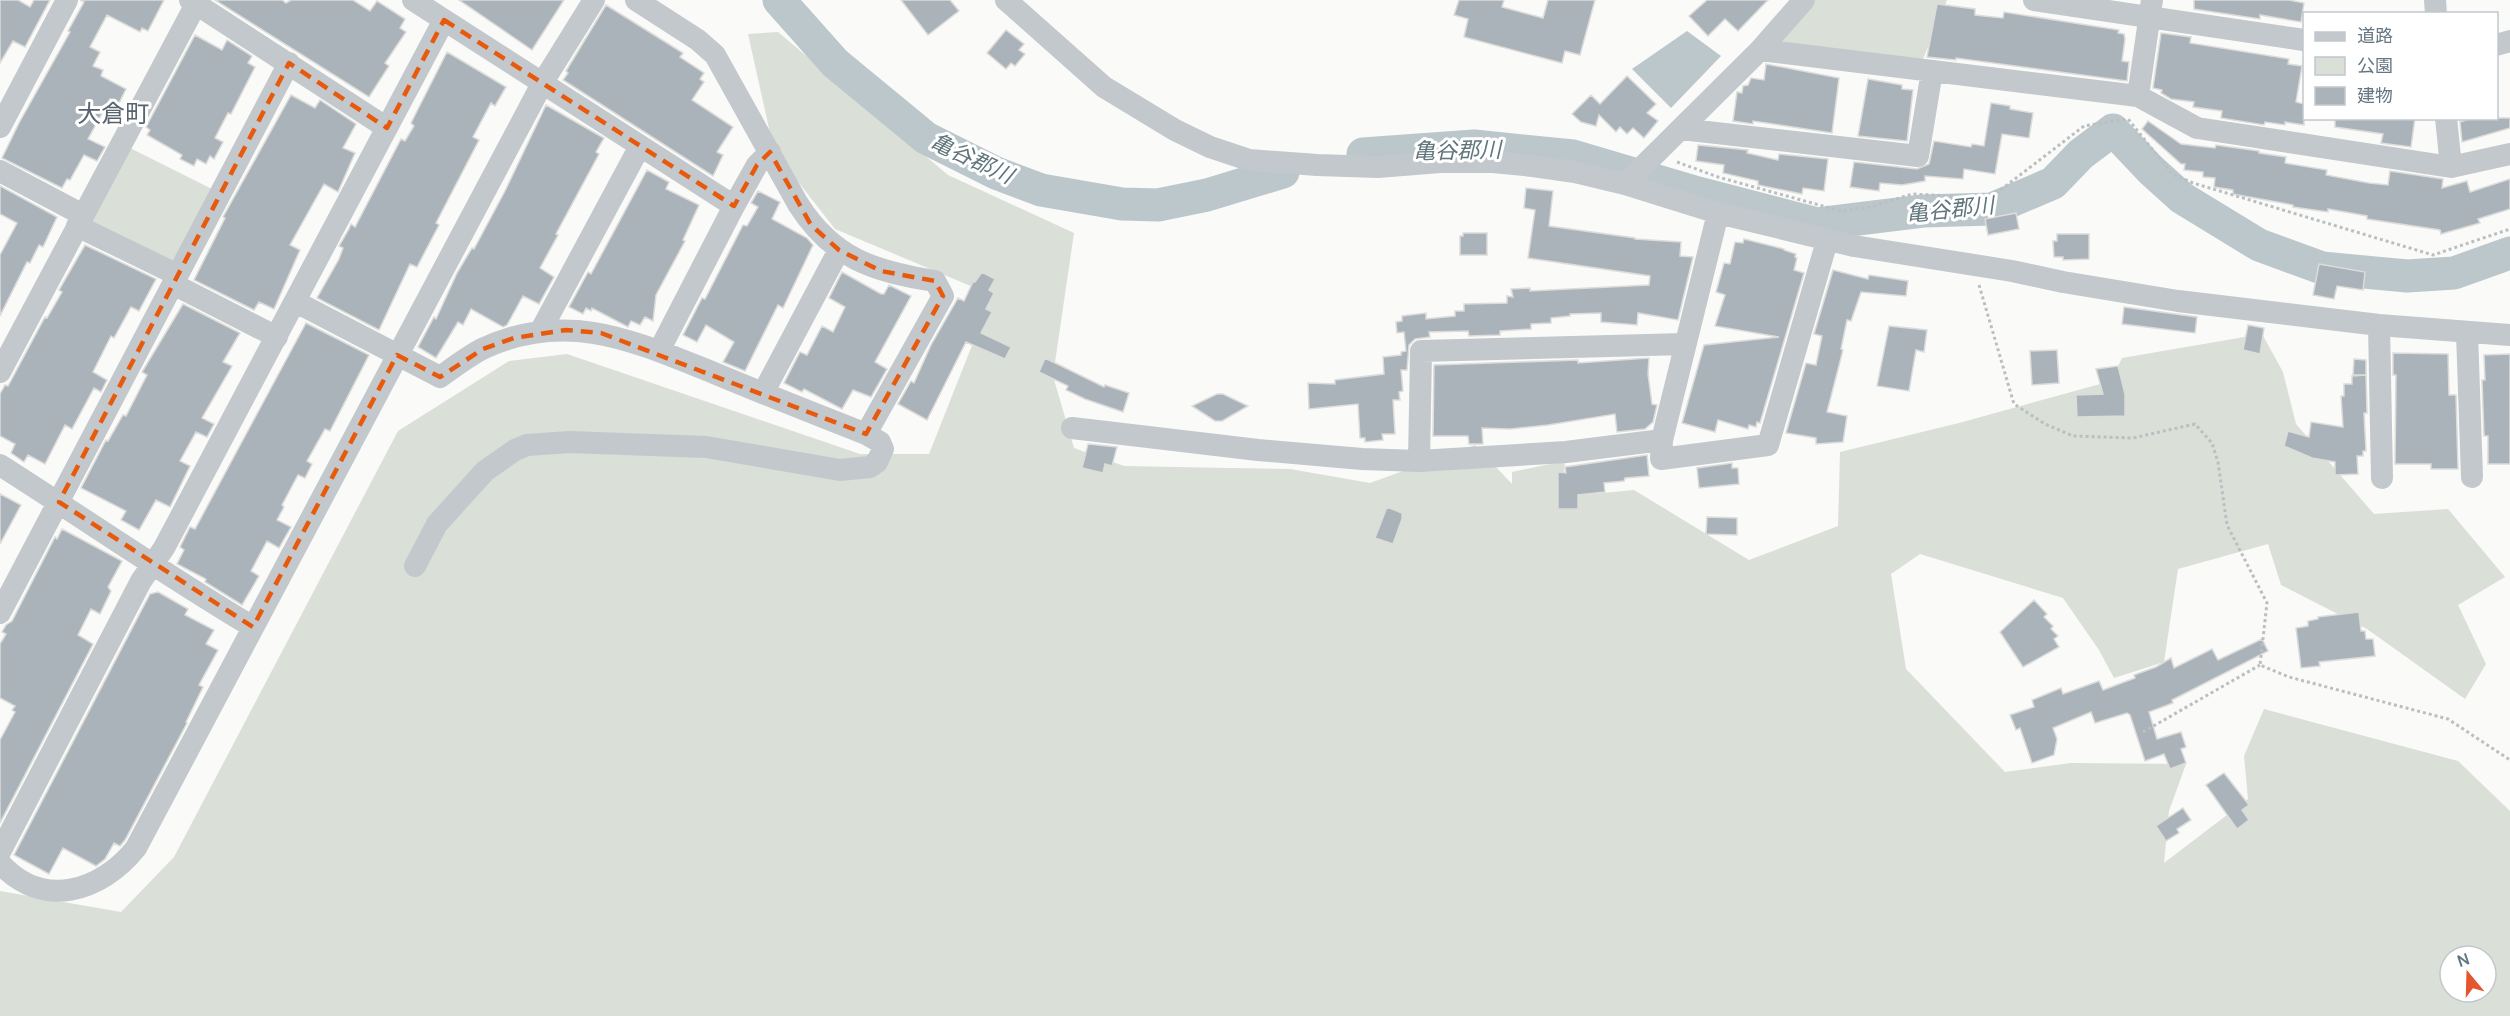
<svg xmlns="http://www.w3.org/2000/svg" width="2510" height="1016" viewBox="0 0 2510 1016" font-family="Manrope,'Noto Sans JP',sans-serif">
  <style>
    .green { fill: #dadfd7; fill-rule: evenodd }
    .water { fill: #bbc7cb }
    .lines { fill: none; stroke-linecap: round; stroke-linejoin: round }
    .river { stroke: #bbc7cb; stroke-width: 33 }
    .building { fill: #aab3b9; stroke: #dcdcda; stroke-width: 1.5 }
    .path { stroke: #bbbfc2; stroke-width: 3; stroke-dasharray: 3 3; stroke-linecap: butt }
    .minor { stroke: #c3c8cc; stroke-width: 22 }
    .marked { fill: none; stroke: #e8590c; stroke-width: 4.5; stroke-dasharray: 12 8; stroke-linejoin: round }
    .labels { text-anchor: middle; stroke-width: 6; stroke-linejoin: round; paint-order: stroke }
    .water-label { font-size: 22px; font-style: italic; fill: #60757c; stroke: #fff }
    .quarter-label { font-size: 24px; fill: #57646e; stroke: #fff }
  </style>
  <rect width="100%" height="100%" fill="#fafaf8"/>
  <path class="green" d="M1804,0H1947L1919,69L1760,50Z
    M778,32L948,175L1074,233L1053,376L1074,448L1124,466L1290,469L1370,483L1475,445L1512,484V472L1565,461L1562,497L1634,490L1749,560L1838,526L1840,452L1959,423L2111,381L2122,358L2262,334L2283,372L2296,424L2374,514L2448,509L2505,577L2458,605L2486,664L2465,699L2367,629L2281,585L2268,544L2178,569L2164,662L2114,678L2099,650L2063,598L1920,554L1891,574L1906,669L2005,772L2071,763L2186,764L2169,811L2164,863L2248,799L2244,756L2264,709L2458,761L2510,811V1016H0V891L121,912L174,857L398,431L509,361L567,354L860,454H929L992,295L835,229L774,151L748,34ZM2450,956H2486V992H2450Z
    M130,148L214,190L173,266L90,223Z"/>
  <path class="water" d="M1687,31L1721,56L1671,108L1632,69Z"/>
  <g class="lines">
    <path class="river" d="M779,0L835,63L926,138L996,173L1041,190L1122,204L1158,205L1207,195L1283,172
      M1363,154L1474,146L1573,156L1698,193L1817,224L1923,211L1992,209L2053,183L2081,154L2113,130L2151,170L2182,198L2259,245L2322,268L2407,276L2454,273L2510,253"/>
  </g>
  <path class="building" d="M0,0H18L30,7L34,0H50L25,47L13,41L0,63Z
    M80,0H164L148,31L142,28L140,32L107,15L90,47L100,52L93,66L103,70L101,76L126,89L119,103L110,99L88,139L105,147L97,161L84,155L70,180L67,179L62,188L2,158L19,123L70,32L68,31L84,2Z
    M215,0H282L286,3L291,0H353L370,11L377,1L405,19L400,28L406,32L385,63L389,66L369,97Z
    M459,0H564L532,50Z
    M901,0H950L959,11L928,35Z
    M1459,0H1504L1502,7L1543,18L1548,0H1595L1580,55L1565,51L1562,63L1464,37L1468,19L1454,15Z
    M1707,0H1768L1738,31L1725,19L1708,36L1689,16Z
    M2194,0H2289L2304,3L2301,22L2260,15V19L2194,9Z
    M1937,4L1975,9V15L2003,18L2004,12L2119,30L2118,33L2124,34L2125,39L2122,61L2129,62L2127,81L1956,58V60L1927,57Z
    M606,5L683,53L680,57L704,73L700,79L704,82L692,100L733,127L717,152L723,155L713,176L563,80L568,73L566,71Z
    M1006,30L1024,44L1019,50L1025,54L1015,66L1011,63L1006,69L987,53Z
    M2161,33L2191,37L2190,43L2289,59L2288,64L2302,66L2296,102L2304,104V125L2285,122V125L2265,122L2264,125L2221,118L2222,111L2193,107L2194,102L2171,99L2161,93L2162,90L2153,88Z
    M195,35L222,50L227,40L252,56L248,63L255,67L231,114L228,113L215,138L223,142L214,159L210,156L206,164L197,159L194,166L180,159L182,155L147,135L150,130L146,127Z
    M447,52L506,87L495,106L491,103L473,137L479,140L436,223L439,225L417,267L410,264L379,330L317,298L339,259L343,248L339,246L349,229L351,224L355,227L401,139L405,141L414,126L411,123Z
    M1766,64L1839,78L1832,133L1753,121V124L1733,121L1737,92L1742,93L1743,86L1748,85L1751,78L1764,80Z
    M1627,76L1656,104L1647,113L1658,121L1644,138L1633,128L1627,134L1620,127L1616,132L1599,115L1596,126L1581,122L1572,114L1591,95L1600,104Z
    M1868,79L1902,85V89L1913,90L1907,141L1858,136Z
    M291,95L315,108L320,100L356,124L343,148L355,153L338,192L324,184L290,245L300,250L274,309L259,302L254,310L194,280L225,218L223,217Z
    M1991,103L2010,106V109L2033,113L2029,138L2002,134L1995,174L1964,169L1963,179L1925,176V181L1902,185L1880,183L1879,191L1850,187L1854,162L1917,169L1929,164L1934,141L1971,147L1972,144L1984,146Z
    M546,105L604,138L596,152L599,154L556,234L558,235L540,268L554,277L539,304L523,296L507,325L503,327L471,309L463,325L458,322L436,358L418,347L434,317L436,319L457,273L472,248L474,249L505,191Z
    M2335,118H2415L2411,147L2381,143L2383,134L2335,127Z
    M2473,118H2510V128L2462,142L2460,122Z
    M2148,121L2181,144L2215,148L2216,145L2259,151V153L2286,157L2285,163L2327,170L2326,175L2369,183L2388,185L2390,171L2443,179L2442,188L2467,181L2470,192L2510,179V209L2478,219L2480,223L2441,234L2440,230L2367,219V216L2328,209V212L2293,207V205L2233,194V190L2214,187L2215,178L2203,177V172L2184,170L2185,164H2181L2142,129Z
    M1698,145L1748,150L1747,153L1778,160L1779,154L1828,159L1824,191L1803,188L1802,194L1758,185V181L1723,173L1724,165L1696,161Z
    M647,170L669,182L666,189L699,205L683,240L685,241L656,295L653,321L645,317L640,325L631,321L628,327L592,308L591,311L586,308L583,314L569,307L588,272L591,274Z
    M0,186L57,217L43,247L39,245L30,263L27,262L0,316V255L17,223L0,214Z
    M1526,188L1553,191L1549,226L1635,238V239L1681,242L1680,256L1693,257L1678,320L1638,313L1637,325L1601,322V313L1570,314V316L1551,318V323L1531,324V329L1500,331V335L1469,336L1468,331L1429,332L1430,337L1415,339L1409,345L1407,370H1401L1403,391L1399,392L1400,400H1393L1395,434H1382L1383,440L1365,442V438H1360L1358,404L1309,409L1308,383L1335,384V380L1384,374L1383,357L1401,355V352L1406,351L1404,332L1397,333L1396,322L1402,321V316L1426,313V319L1455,316V311H1464V304L1507,303V296L1513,297L1511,289L1530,288V291L1649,285L1650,276L1528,258L1535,210L1524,208Z
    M758,191L780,202L772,219L807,238L813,245L783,308L778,305L745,371L723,362L734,342L706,325L697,342L683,335L702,298L705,299L743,225L747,226L758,207L751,203Z
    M2016,213L2019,229L1988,235L1985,219Z
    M1463,233H1487V255H1460V236H1463Z
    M2057,234H2089V259L2063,260V257H2054L2053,241H2057Z
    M1744,239L1784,249V250L1796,254L1795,257L1797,258L1794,270L1804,273L1760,423L1757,422L1756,427L1749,425L1748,429L1718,420L1715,432L1682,423L1704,345L1779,337L1715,326L1725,295L1716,292L1724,263L1730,264L1735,242L1743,243Z
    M85,245L156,279L139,311L131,307L114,338L111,336L93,372L107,380L101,392L94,388L72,429L65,425L45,464L28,455L24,462L11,453L15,444L0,436V394L5,385L8,386L45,317L47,318L62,292L59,290Z
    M2319,264L2365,272L2363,290L2337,286L2334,299L2313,295Z
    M1833,270L1868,279L1869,275L1908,281L1906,296L1861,292L1851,321L1847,320L1841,349L1843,350L1827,412L1847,416L1843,442L1816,444V438L1786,433L1806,363L1816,365L1822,336L1814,334Z
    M842,272L881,294H884L889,285L911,296L875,362L887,369L871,397L853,390L842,409L804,389L802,392L784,383L800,352L807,355L822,326L833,332L845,307L829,298Z
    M982,272L995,279L989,290L994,293L986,309L992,312L981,333L1011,347L1005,359L966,342L927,420L898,404L911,381L914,383L931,345L958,298L964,301L973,282H975Z
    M183,304L240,333L223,362L232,366L202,418L214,424L207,437L196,432L180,461L190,466L170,507L156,500L139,530L121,520L126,511L81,488L106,440L108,441L123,415L126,416L147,375L142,372Z
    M2124,307L2197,317L2195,333L2122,324Z
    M306,323L369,355L330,431L325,429L307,461L312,464L305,478L298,475L282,505L284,507L277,520L291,527L279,548L267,541L251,571L259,576L242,605L205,582L206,579L177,564L184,550L180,547L190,527L195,529Z
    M2248,325L2264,328L2260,354L2243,350Z
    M1889,326L1927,330L1924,352L1916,350L1909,391L1877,386Z
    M2057,350L2059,383L2032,385L2030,351Z
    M2393,353L2448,354L2449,395H2456L2458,469H2431V464H2395L2396,375H2393Z
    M2510,354V464H2488V436H2484L2482,380H2485L2484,355Z
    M1045,358L1104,387L1105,385L1129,393L1123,412L1085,399L1066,390L1068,386L1039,372Z
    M1649,358L1648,374L1652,404L1657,405L1653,422L1645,429L1617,432L1615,414L1548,425L1510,429L1482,428L1483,444H1469L1468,436H1433L1434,365L1578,360V363Z
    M2354,359L2366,360V375H2353Z
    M2118,366L2125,394V416L2077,417L2076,395L2103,394L2096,369Z
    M2366,375L2367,413H2364L2366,451H2363V456H2357L2358,474L2335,475V462L2312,458L2284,446L2288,431L2309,437L2311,422L2343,427L2341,396H2344V384H2352V376Z
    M1217,394H1223L1248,406L1222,421H1215L1192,406Z
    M1088,444L1117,447L1112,466L1105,464L1103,473L1082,468Z
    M1647,455L1649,476L1625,478L1624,481L1604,483L1605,492L1578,495V509H1558V472L1566,473L1565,467Z
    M1732,463V468H1738L1739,484L1699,488L1697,468Z
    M0,494L21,505L0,544Z
    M1387,507L1402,513V519L1393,544L1375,538Z
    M1707,517L1737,518V535L1706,534Z
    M62,529L122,561L108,587L111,591L100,614L91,609L78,635L93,644L0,823V740L15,712L12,710L15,706L0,698V644L6,634L2,632L6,625L12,621L55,537L57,539Z
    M158,592L188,609L185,615L214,630L206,644L218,650L199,685L203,687L186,722L187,723L125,840L120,846L114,843L105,859L96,866L63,848L49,874L14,855L150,594Z
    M2034,600L2047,614L2044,617L2053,626L2051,629L2058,636L2054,639L2059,647L2023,667L2000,632Z
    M2359,612L2361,631H2365L2366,639H2373L2375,656L2319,662L2320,666L2301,668L2296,628L2308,626V621L2318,619V617Z
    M2262,639L2268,651L2178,697L2172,700L2173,703L2149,712L2157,739L2181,732L2186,747L2181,749L2186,763L2170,769L2164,754L2145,761L2130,715L2127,713L2095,723L2091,712L2053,728L2057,739L2054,755L2032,763L2020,728L2016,730L2010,715L2034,707L2032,700L2061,688L2063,694L2099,681L2103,690L2135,678L2134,675L2156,667L2171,658L2174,668L2212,649L2218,660Z
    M2224,773L2249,805L2242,810L2249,820L2237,829L2206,785Z
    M2183,808L2191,820L2177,829L2179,833L2166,841L2156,826Z"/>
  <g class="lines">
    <path class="path" d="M1677,162L1718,177L1841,211L1871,207L1912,194L1990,198L2084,126L2128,119L2172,174L2193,183L2433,255L2510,229
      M1979,285L2014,404L2045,424L2073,436L2133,438L2195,424L2212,443L2218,462L2227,525L2267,603L2260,665L2289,677L2448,719L2510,760
      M2143,732L2260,665"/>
    <path class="minor" d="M190,0L387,128
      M413,0L734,206L659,351
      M1006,0L1104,87L1175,130L1210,147L1249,160L1317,165L1378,167L1440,162H1493L1533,166L1575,172L1625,184L1718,213L1854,246L2012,271L2063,282L2178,301L2379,325L2510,335
      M2034,0L2304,40
      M2435,0L2436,14
      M2496,45L2510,41
      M1760,50L2138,96L2197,128L2451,167L2510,154
      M2138,96L2152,0
      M2446,118L2451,167
      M0,127L67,0
      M1681,129L1918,156L1932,71
      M0,171L83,215
      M1625,184L1760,50L1804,0
      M734,206L757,165L770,152
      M77,226L178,275
      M173,284L277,337
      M296,302L440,377C454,367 467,357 482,349C567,309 634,341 714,373C764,394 815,414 866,434L943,296L935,281C873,271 833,259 798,204L715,55L698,40L636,0
      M2379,325L2382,478
      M540,332L640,146
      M2467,333L2472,477
      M0,372L196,4
      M763,393L839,250
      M1072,428L1258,450L1362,459L1419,461L1566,452L1662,440L1718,213
      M1662,440L1661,459L1768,445L1827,241
      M1419,461L1421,351L1685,344
      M0,465C85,519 167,576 253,627
      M415,566L437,524L485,471L515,450L527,445L569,442L706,447L840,470L870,467L877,462L883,449L880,442L866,434
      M0,613L289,63
      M0,852L141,581L164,548L444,20
      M0,863C42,910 101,892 136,848L543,82L594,0"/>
  </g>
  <path class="marked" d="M444,20L734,206L757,165L770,152L811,225L839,250L881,271L935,281L943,296L866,434L601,333L566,330L514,338L483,349L440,377L397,355L253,627L59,502L289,63L387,128Z"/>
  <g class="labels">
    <g class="water-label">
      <text transform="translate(1457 150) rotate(-1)" y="8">亀谷郡川</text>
      <text transform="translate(972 158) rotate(25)" y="8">亀谷郡川</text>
      <text transform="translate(1950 209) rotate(-6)" y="8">亀谷郡川</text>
    </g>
    <g class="quarter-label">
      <text x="113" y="122">大倉町</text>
    </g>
  </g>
  <rect x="2303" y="12" width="195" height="108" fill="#ffffff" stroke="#c1c8cd" stroke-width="1.5"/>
  <rect x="2315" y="32" width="30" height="9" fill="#c3c8cc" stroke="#c1c8cd" stroke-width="1.5"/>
  <text x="2357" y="42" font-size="18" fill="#657683">道路</text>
  <rect x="2315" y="57" width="30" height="18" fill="#dadfd7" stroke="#c1c8cd" stroke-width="1.5"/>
  <text x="2357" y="72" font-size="18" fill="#657683">公園</text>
  <rect x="2315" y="87" width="30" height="18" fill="#aab3b9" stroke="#c1c8cd" stroke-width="1.5"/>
  <text x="2357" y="102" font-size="18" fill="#657683">建物</text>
  <g transform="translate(2468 974) rotate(341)"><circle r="28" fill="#ffffff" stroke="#c1c8cd" stroke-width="1.5"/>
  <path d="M0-4.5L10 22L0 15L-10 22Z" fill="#e4572e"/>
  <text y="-9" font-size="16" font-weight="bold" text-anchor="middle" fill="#657683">N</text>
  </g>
</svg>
